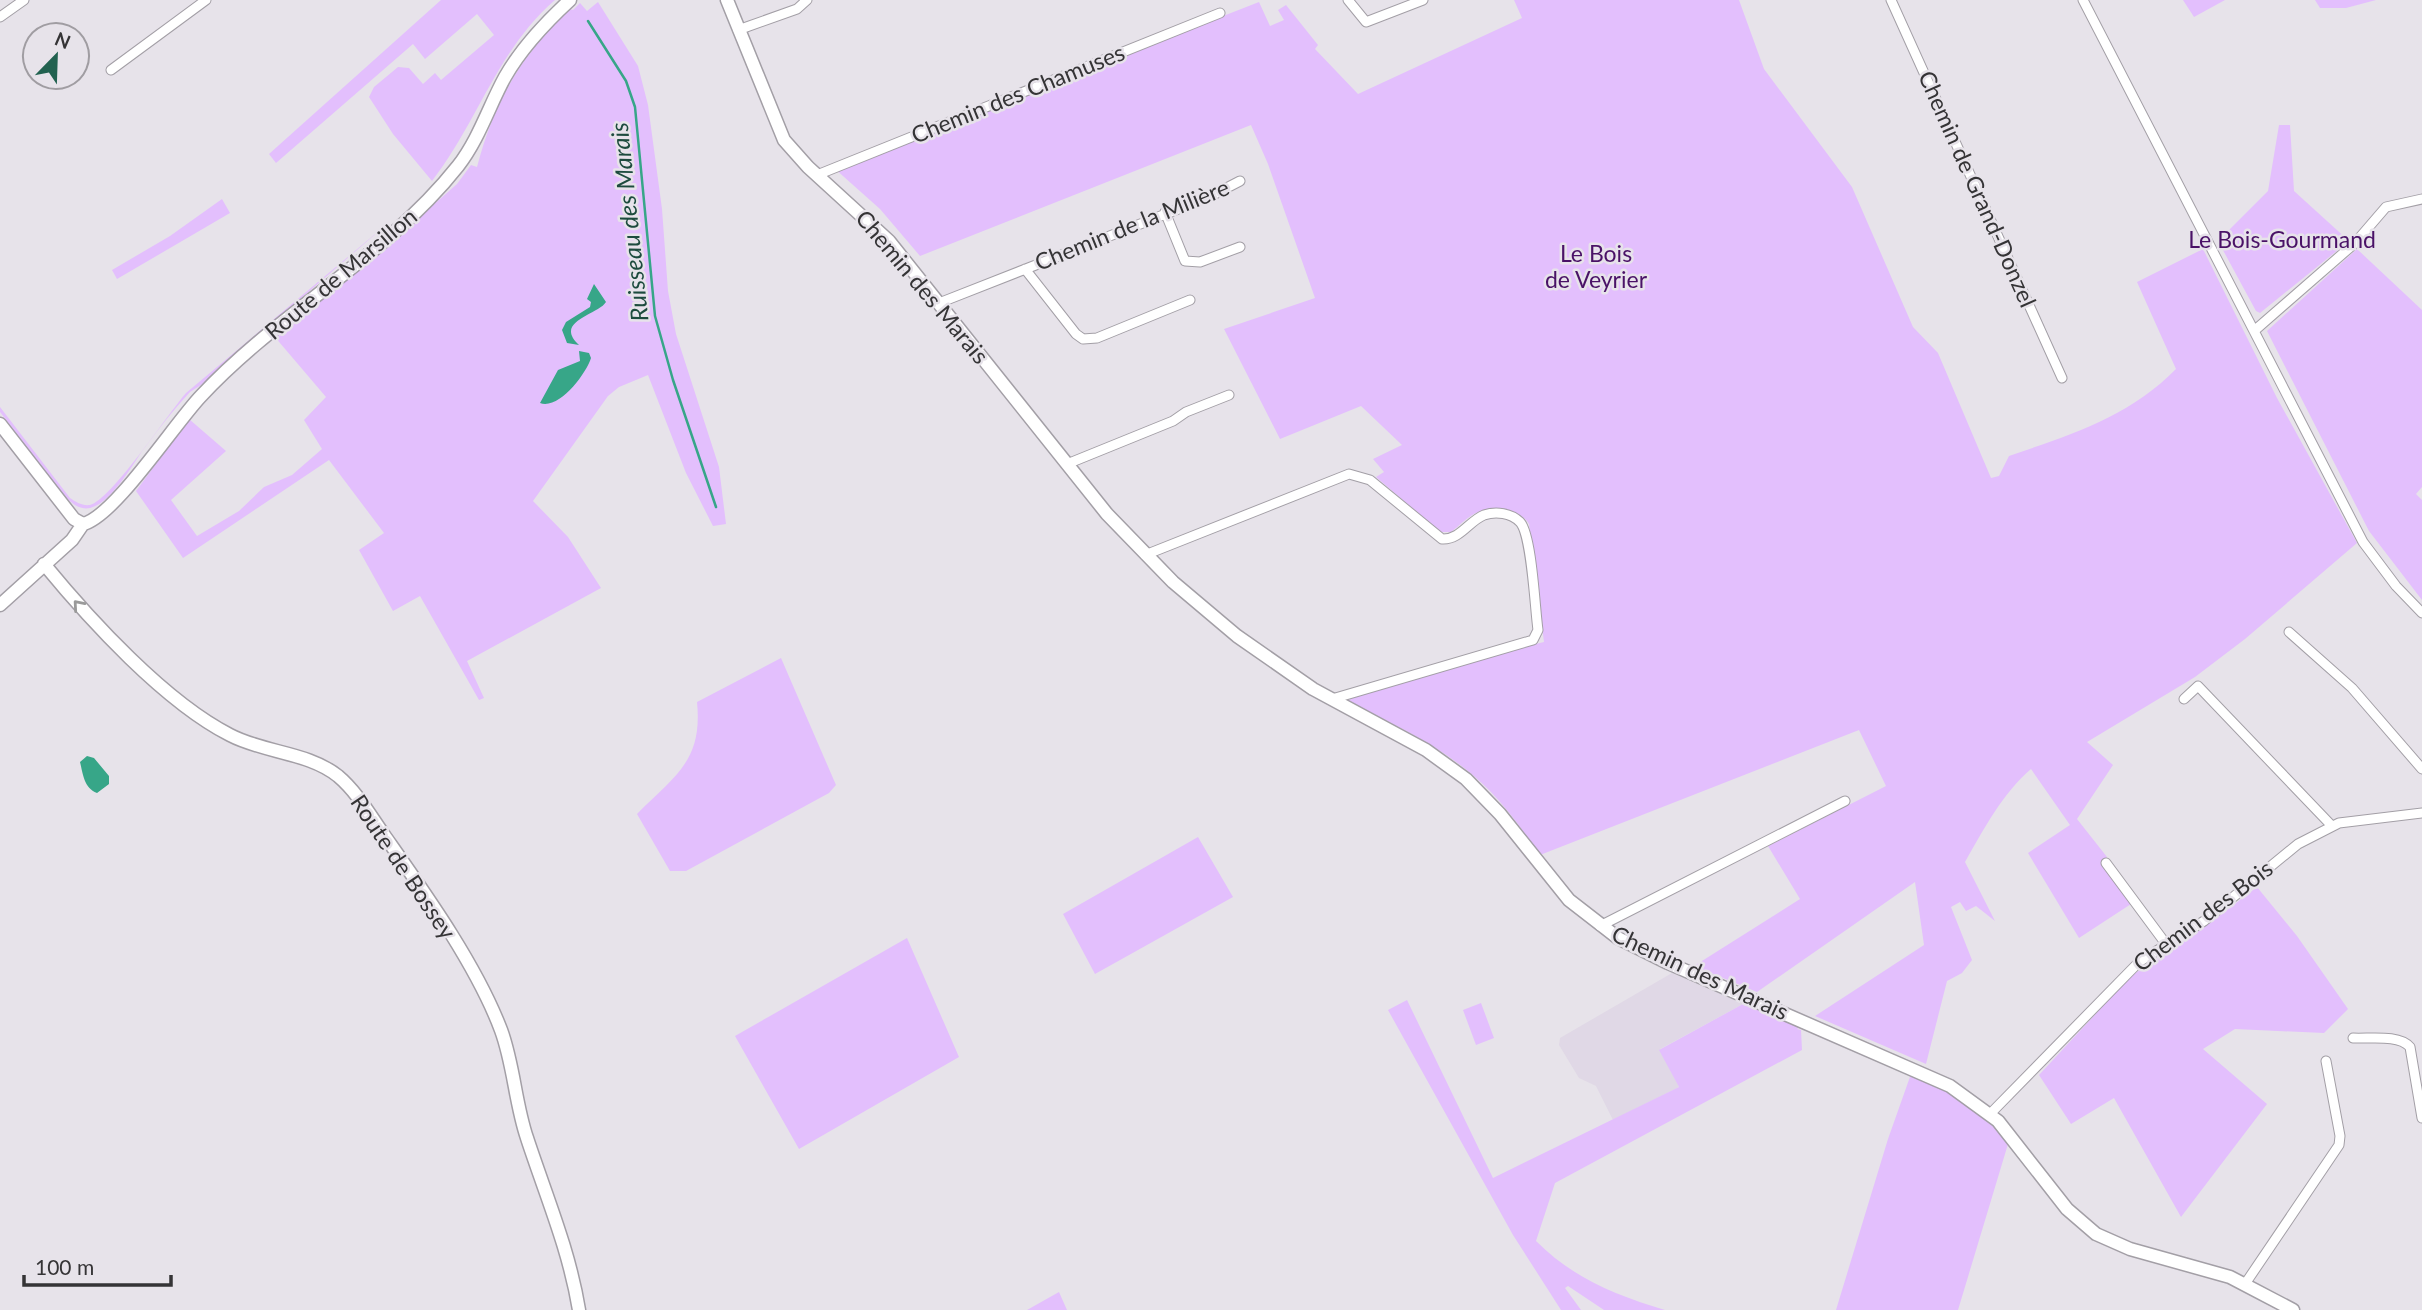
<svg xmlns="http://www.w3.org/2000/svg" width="2422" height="1310" viewBox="0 0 2422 1310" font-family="Lato,sans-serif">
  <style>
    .built { fill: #e0d8e6 }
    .green { fill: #e3bffd }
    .water { fill: #37a688 }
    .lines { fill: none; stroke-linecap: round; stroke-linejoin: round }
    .stream { stroke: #37a688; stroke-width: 2.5 }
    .street-casing { stroke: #a39fa6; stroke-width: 11 }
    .secondary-casing { stroke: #a39fa6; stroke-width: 15 }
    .street { stroke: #fff; stroke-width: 9 }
    .secondary { stroke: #fff; stroke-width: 12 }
    .oneway { stroke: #9a9a9a }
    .labels { text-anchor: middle; stroke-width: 5; stroke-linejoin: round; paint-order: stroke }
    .street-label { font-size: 23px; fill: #353436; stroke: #e7e3ea }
    .park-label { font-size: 23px; fill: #4a1267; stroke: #e7e3ea }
    .water-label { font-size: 24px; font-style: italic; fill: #1d4b3e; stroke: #e7e3ea }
  </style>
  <rect width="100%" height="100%" fill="#e7e3ea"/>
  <path class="built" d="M1672,973L1743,1004L1660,1049L1679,1087L1613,1120L1596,1086L1579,1078L1559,1045L1560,1038Z"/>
  <path class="green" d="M441,0H555C497,50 478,122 432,181L393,134L369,97L374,87L398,67L409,68L423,84L435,73L441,80L494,35L477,14L425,59L413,44L276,163L269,154Z
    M1514,0H1739L1764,69L1852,187L1913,327L1938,353L1991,478L1999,476L2009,456C2070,435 2129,417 2176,369L2137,282L2203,249L2277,398L2357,543L2245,639L2195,677L2087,742L2113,765L2077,819L2107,857L2102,862L2131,904L2079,938L2028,853L2070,825L2031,769C2002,794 1984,829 1965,862L1995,921L1976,906L1966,911L1960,902L1951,907L1972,960L1962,973L1947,981L1926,1064L1815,1016L1924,945L1915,882L1757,992L1694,966L1800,899L1768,846L1886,786L1859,730L1540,855C1524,833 1509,810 1490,791C1450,750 1398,727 1348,701L1358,693L1465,661L1544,642L1529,524C1520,509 1494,505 1478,512C1468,516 1459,526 1451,532H1440L1376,477L1384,472L1373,459L1402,445L1361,406L1280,439L1224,329L1315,298L1268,164L1251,125L920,256L880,209L834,168L1259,2L1270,26L1284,20L1278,10L1286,5L1318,45L1315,49L1358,94L1522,18Z
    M2183,0H2225L2194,17Z
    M2315,0H2376L2346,8H2320Z
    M598,2L638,66L648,105L662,209L668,291L676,334L719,467L726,524L713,526L686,473L648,375L619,387L608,396L533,501L568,537L601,588L467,661L484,698L479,700L420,596L393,611L359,550L384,533L329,460L183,558L136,491L189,419L226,451L171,500L197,536L239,511L264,487L292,475L322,449L304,420L326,397L274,336L406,229L457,184L471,165L477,167C495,99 520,58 569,9L573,10L580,3L587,11Z
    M2279,125H2290L2294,191L2349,241L2260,313L2256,311L2218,241L2268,191Z
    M222,199L230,213L117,279L112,270L170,236Z
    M387,224L201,385L190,392C174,409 160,427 146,446C133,462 105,518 79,507C58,498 16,432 0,412V407L70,498C76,502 82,506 90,505C111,500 167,415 186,393Z
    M2357,249L2422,310V487L2416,494L2422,500V600L2369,531L2267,331Z
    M781,658L836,785L829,793L686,871H670L637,814C674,776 703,762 697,702Z
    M1198,837L1233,897L1095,974L1063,914Z
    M2257,887L2297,936L2348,1009L2324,1033L2235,1029L2203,1049L2267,1104L2181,1217L2114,1098L2071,1124L2039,1075L2131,976L2206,926Z
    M907,938L959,1057L799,1149L735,1036Z
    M1407,1000L1493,1178L1679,1087L1659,1050L1743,1004L1755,1006L1800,1027L1797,1029L1801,1030L1802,1050L1555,1183L1536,1241C1573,1278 1615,1295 1665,1310H1604L1568,1286L1565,1288L1581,1310H1561L1513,1235L1388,1010Z
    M1481,1003L1494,1038L1476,1045L1463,1010Z
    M1911,1074C1949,1091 1985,1109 2008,1144L1958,1310H1836L1888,1139Z
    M1059,1292L1067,1310H1027Z"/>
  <path class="water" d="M594,284L606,302C598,315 553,321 579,345L567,343L562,330L566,322L590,307L591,302L587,299Z
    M579,351L589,353L591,358C586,374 559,410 540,403L558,370L580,361Z
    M87,756L94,758L109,776V784L97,793C84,788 83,774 80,762Z"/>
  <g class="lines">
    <path class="stream" d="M588,21L626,81L635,107L655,316L673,380L716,507"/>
    <g class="street-casing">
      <path id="street" d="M1348,0L1366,22L1423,0
        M1891,0L2062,378
        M2083,0L2363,542L2396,586L2422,613
        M0,17L24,0
        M738,30L797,9L807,0
        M111,70L206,0
        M817,175L1220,13
        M1165,212L1185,261L1200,262L1240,247
        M1025,269L1076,334L1083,339L1097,338L1190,300
        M939,303L1209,197L1240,181
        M2254,331L2355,243L2386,207L2422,199
        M1067,464L1173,421L1186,412L1229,395
        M1145,555L1349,474L1370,480L1442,539C1460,540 1469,521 1484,515C1496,511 1511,513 1520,522C1532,535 1535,610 1538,630L1533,640L1332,699
        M2289,632L2352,688L2422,769
        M2184,699L2198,686L2331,825
        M2106,863L2166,944
        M1600,926L1845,801
        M2353,1038C2369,1039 2399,1034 2410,1047L2422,1118
        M1990,1114L2139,962L2204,921L2298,844L2339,823L2422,813
        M2245,1284L2339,1145L2340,1136L2326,1061"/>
    </g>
    <g class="secondary-casing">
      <path id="secondary" d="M727,0L784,140L808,167L889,241L1107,514L1173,582L1237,636L1313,689L1426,750L1466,779L1500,814L1569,900L1618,938L1668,963L1950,1086L1998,1121L2067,1209L2096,1234L2130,1249L2230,1277L2293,1310
        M0,424L74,519L83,524
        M83,524C114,517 175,423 201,396C279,312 386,257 458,166C479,139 489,106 505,77C522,47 545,23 570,0
        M44,564C90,620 165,702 230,735C264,753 308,752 338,776C357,792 370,815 384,835C424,892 476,964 501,1030C514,1065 515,1103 527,1138C546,1196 569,1249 579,1310
        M0,605L72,540L83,524"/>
    </g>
    <use href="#street" class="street"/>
    <use href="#secondary" class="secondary"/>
  </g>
  <defs><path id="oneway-chevron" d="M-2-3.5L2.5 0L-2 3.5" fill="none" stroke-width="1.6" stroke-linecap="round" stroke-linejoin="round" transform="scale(1.75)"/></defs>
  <use class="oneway" href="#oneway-chevron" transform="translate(78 605) rotate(-131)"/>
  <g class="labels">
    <g class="street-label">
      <text transform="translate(1018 94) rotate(-22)" y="8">Chemin des Chamuses</text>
      <text transform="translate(1977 189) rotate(66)" y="8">Chemin de Grand-Donzel</text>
      <text transform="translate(1132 225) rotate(-22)" y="8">Chemin de la Milière</text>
      <text transform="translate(341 274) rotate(-40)" y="8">Route de Marsillon</text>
      <text transform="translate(922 287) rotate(50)" y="8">Chemin des Marais</text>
      <text transform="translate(403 867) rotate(56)" y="8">Route de Bossey</text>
      <text transform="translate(2203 916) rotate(-37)" y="8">Chemin des Bois</text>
      <text transform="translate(1700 973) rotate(25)" y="8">Chemin des Marais</text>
    </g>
    <g class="park-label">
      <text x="2282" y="248">Le Bois-Gourmand</text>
      <text x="1596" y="262">Le Bois<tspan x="1596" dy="26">de Veyrier</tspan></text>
    </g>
    <g class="water-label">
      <text transform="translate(630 222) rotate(-96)" y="8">Ruisseau des Marais</text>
    </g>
  </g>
  <g transform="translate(56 56) rotate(23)"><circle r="33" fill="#e7e3ea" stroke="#a09da2" stroke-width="2"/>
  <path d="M0-5L12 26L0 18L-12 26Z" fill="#226250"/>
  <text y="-10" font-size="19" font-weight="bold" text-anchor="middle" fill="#353436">N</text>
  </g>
  <path d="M24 1275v10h147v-10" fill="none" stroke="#353436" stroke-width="3.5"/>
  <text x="35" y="1275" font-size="21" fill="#353436" stroke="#e7e3ea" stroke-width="5" paint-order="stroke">100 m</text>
</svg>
